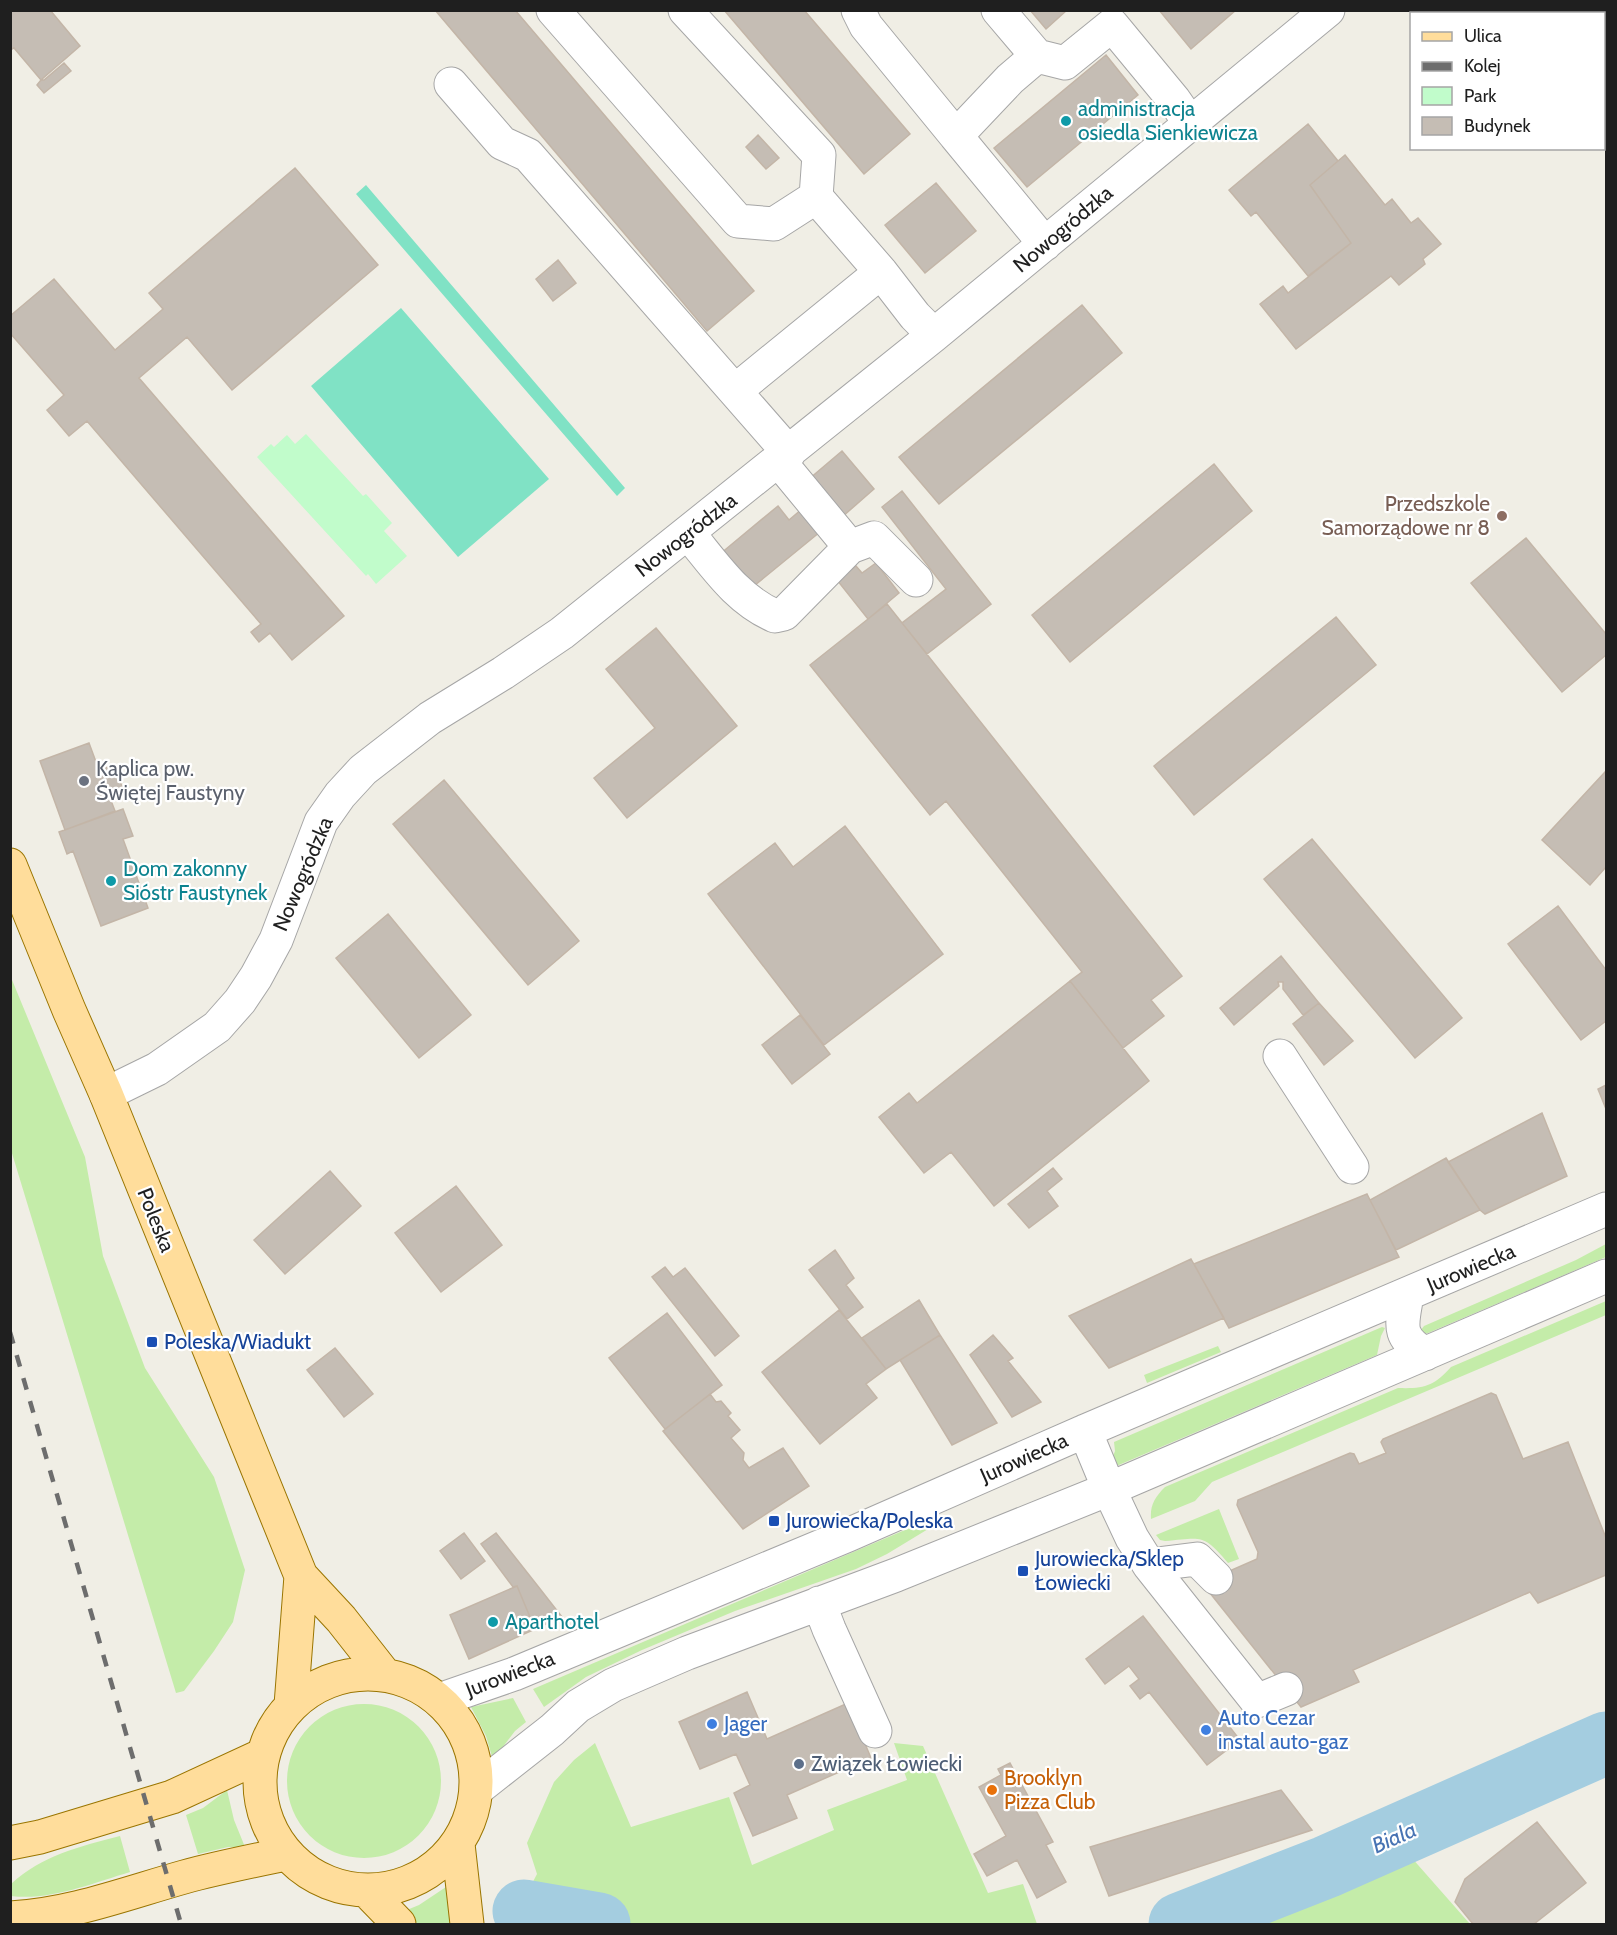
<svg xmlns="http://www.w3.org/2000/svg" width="1617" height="1935" viewBox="0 0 1617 1935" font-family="Cabin,sans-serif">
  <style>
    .grass { fill: #c4eca9 }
    .park { fill: #c1fccb }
    .pitch { fill: #80e2c5 }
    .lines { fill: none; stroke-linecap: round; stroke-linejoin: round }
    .river { stroke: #a4cde0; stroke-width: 63 }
    .building { fill: #c5bdb4; stroke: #c3b5a7; stroke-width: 1.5 }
    .minor-casing { stroke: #a6a6a6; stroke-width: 35 }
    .major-casing { stroke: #9a7500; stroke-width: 35 }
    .minor { stroke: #fff; stroke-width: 33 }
    .major { stroke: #ffdd9b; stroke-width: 33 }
    .rail { stroke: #6d6d6d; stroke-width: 4.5; stroke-dasharray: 12 12; stroke-linecap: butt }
    .culture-dot { fill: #0f9aa8; stroke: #fff; stroke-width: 2 }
    .education-dot { fill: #8d6e63; stroke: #fff; stroke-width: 2 }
    .worship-dot { fill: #6b7280; stroke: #fff; stroke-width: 2 }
    .transit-dot { fill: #1a4fb4; stroke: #fff; stroke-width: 2 }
    .shop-dot { fill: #3f7fe0; stroke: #fff; stroke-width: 2 }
    .service-dot { fill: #5c6f8a; stroke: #fff; stroke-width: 2 }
    .food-dot { fill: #e8710a; stroke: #fff; stroke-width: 2 }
    .labels { text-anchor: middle; stroke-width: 4.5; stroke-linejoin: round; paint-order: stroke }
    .culture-label { font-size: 21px; fill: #0d838f; stroke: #fff; text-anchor: start }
    .street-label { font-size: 21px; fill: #1f1f1f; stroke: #fff }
    .education-label { font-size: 21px; fill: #785e54; stroke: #fff; text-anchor: end }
    .worship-label { font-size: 21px; fill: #5b616d; stroke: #fff; text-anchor: start }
    .transit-label { font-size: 21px; fill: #164399; stroke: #fff; text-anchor: start }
    .shop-label { font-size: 21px; fill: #366cbe; stroke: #fff; text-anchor: start }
    .service-label { font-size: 21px; fill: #4e5e75; stroke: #fff; text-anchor: start }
    .food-label { font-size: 21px; fill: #c56008; stroke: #fff; text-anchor: start }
    .water-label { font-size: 22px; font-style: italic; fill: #4773b3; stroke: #fff }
  </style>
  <rect width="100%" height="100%" fill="#f0eee5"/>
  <path class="grass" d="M10,975L85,1157L103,1256L145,1368L214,1477L245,1570L233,1622L214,1651L184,1691L176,1693L11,1150Z
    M1606,1244V1257L1428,1333L1423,1334L1421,1330L1424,1326L1576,1260Z
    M1606,1301V1315L1212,1482L1195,1501L1151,1519C1150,1505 1155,1497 1165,1487L1398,1388C1424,1389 1434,1386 1451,1367Z
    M1382,1327L1385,1328L1381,1336L1377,1355L1114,1467L1110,1464L1115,1451L1114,1442Z
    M1218,1346L1221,1352L1147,1383L1144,1375Z
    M1219,1509L1239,1559L1228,1563C1203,1533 1202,1538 1165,1541L1160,1540L1156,1535Z
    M940,1515L943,1520L887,1554L856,1569L735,1611L642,1650L586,1677L544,1707L533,1689Z
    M513,1698L526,1722L515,1731L493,1760L486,1736L471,1707Z
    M287 1781a77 77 0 1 1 154 0a77 77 0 1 1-154 0Z
    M595,1743L631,1827L729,1797L752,1865L834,1830L827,1810L907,1780L894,1743L923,1746L988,1893L1023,1884L1037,1924H521L525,1897L537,1874L527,1843L554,1782L574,1760Z
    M227,1790L234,1820L245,1847H228L198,1854L186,1815L203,1808Z
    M120,1836L130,1872C93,1883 50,1901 11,1896V1884C43,1855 78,1847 120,1836Z
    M1411,1857L1470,1924H1183L1327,1867Z
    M449,1885L454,1924H418L402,1912L419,1905Z"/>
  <path class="park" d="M306,434L363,496L366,494L392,523L384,531L407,556L376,584L368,574L366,576L257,457L271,444L274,447L287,435L295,444Z"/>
  <path class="pitch" d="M366,185L625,488L617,496L356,194Z
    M401,308L549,479L458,557L311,386Z"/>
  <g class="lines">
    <path class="river" d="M524,1911L599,1924
      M1180,1924L1326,1867L1606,1743"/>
  </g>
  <path class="building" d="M10,10H50L80,46L41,80L14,48L10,50Z
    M435,10H515L754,291L707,331Z
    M724,10H804L910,134L864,174Z
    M1030,10H1067L1046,29Z
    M1159,10H1236L1191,49Z
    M1606,27V109L1604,112V30Z
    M1106,55L1138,95L1027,187L994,148Z
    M64,63L71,71L44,93L37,85L41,80H44Z
    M1308,124L1338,161L1310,185L1351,243L1308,276L1256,212L1251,216L1229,190Z
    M758,135L779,158L766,169L746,147Z
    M1345,155L1385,205L1392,199L1411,223L1418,218L1441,244L1423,259L1425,264L1399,285L1391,276L1296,349L1260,304L1283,286L1288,293L1351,243L1310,185Z
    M295,168L378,265L232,390L187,337L139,378L344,616L292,660L270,633L259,642L251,632L261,624L87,421L69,436L47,410L64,395L10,333V316L54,279L115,350L163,309L149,293Z
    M936,183L976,231L925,273L885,225Z
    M558,260L576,283L553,301L536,279Z
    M1082,305L1122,353L939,504L899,457Z
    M842,451L874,489L842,517L809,479Z
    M1214,464L1252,511L1070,662L1032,615Z
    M902,491L991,604L927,654L902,623L946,589L882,507Z
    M778,506L789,520L802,509L820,532L749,590L720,554Z
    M1526,538L1606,634V655L1562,692L1471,583Z
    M876,563L899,593L868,619L837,580L856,566L862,573Z
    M887,604L1182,976L1151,1000L1164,1016L1123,1048L1070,981L1082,972L946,801L930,815L810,665Z
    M1336,617L1376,665L1194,815L1154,766Z
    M656,628L737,726L627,818L594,778L655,728L606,669Z
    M89,743L99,770L114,765L124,792L110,798L115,811L65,830L40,761Z
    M1606,771V867L1590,885L1542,840Z
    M444,780L579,941L528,985L393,824Z
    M123,809L133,836L123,839L148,908L101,926L73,851L67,854L59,832Z
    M845,826L943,954L824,1045L708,894L775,843L793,867Z
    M1312,839L1462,1018L1415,1058L1264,879Z
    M1558,906L1606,970V1021L1581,1040L1508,944Z
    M388,914L471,1015L419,1058L336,958Z
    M1281,956L1319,1003L1303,1015L1283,989V982H1278L1279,986L1234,1025L1220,1008Z
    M1070,981L1149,1081L994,1206L951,1152L924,1173L879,1117L909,1093L917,1103Z
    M1319,1003L1353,1041L1324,1065L1293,1024Z
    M800,1015L830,1054L792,1084L762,1045Z
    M1606,1085V1109L1598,1089Z
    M1542,1113L1567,1176L1485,1214L1480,1210L1448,1162Z
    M1446,1158L1480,1210L1396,1250L1370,1200Z
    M1053,1168L1062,1179L1047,1191L1058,1206L1029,1228L1008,1204Z
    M330,1171L361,1206L285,1274L254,1240Z
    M456,1186L502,1245L441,1292L395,1233Z
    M1367,1194L1399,1257L1229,1328L1194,1264Z
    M835,1250L854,1278L846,1285L863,1307L847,1319L809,1270Z
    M1191,1259L1224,1318L1109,1368L1069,1316Z
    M665,1267L673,1277L685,1268L739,1336L715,1356L652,1277Z
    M919,1300L940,1335L886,1369L862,1338Z
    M839,1310L886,1369L866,1384L877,1398L820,1444L762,1372Z
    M667,1313L722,1385L665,1429L609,1358Z
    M940,1335L997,1423L952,1445L900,1360Z
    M993,1335L1013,1358L1008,1361L1041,1402L1012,1417L970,1355Z
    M335,1348L373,1394L344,1417L307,1370Z
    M1491,1393L1496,1395L1523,1459L1568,1442L1606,1538V1575L1538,1603L1530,1592L1353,1670L1359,1682L1301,1707L1202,1583L1257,1559L1258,1552L1237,1505L1238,1500L1350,1453L1354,1454L1359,1464L1386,1453L1381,1442L1383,1439Z
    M710,1394L716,1402L721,1401L731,1413L728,1416L740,1430L731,1438L744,1453L743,1460L749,1468L783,1448L809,1486L743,1529L663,1431Z
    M464,1533L485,1561L461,1579L440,1551Z
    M496,1533L537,1585L562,1617L535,1629L517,1586L513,1587L481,1544Z
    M517,1586L535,1629L469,1659L450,1615Z
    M1143,1616L1240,1740L1207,1765L1149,1692L1140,1699L1130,1686L1139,1679L1129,1666L1105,1684L1086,1659Z
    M747,1692L767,1739L848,1703L871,1758L787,1795L797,1818L753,1836L734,1793L750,1785L736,1754L700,1769L679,1722Z
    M1010,1763L1053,1842L1046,1845L1066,1882L1037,1898L1017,1860L987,1876L974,1854L1006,1836L979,1787L1001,1775L998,1769Z
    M1281,1790L1312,1830L1109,1896L1090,1847Z
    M1537,1822L1586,1883L1534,1924H1473L1455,1902L1465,1879Z"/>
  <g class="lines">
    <g class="minor-casing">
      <path id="minor" d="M553,10L738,221L774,224L816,197
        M685,10L819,155L816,197L881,272L915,316L934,335
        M858,10L866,26L956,136
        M998,10L1037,56
        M451,84L502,143L528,155L789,453
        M1045,244L956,136L1010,79L1037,56L1065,63L1112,25L1174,100L1190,123
        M735,391L881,272
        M688,533C715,565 736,599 775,616L784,614L850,547L779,461
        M850,547L874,538L916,580
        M1280,1056L1352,1167
        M106,1094L157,1069L217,1027L240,1001L256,977L276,940L321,822L340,795L363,770L430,718L503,673L562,633L934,335L1328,10
        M1407,1295C1402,1325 1396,1336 1425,1354
        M1085,1431L1109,1489L1132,1538L1149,1565L1257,1701L1286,1689
        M1149,1565L1197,1559L1216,1578
        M819,1603L829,1629L875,1731
        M439,1700L514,1674L848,1535L1085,1431L1606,1209
        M477,1789L552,1730L578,1706L613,1685L687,1653L896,1575L1109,1489L1606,1276"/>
    </g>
    <g class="major-casing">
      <path id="major" d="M10,865L69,1010L106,1094L301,1576L341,1619L385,1675
        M260 1782a108 108 0 1 1 216 0a108 108 0 1 1-216 0Z
        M291,1705L301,1576
        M10,1843L40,1837L172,1797L263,1755
        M458,1844L467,1924
        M367,1891L399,1924
        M10,1918C70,1915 127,1893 184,1877C217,1868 252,1861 286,1854"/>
    </g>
    <use href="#minor" class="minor"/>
    <use href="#major" class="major"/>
    <path class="rail" d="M10,1332L181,1924"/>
  </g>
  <g class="culture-dot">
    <circle cx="1066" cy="121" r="6"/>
    <circle cx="111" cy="881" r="6"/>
    <circle cx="493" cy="1622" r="6"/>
  </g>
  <circle class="education-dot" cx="1502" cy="516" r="6"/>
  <circle class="worship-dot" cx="84" cy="781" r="6"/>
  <g class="transit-dot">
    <rect x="146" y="1336" width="12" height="12" rx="3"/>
    <rect x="768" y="1515" width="12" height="12" rx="3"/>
    <rect x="1017" y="1565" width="12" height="12" rx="3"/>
  </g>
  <g class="shop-dot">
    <circle cx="712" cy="1724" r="6"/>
    <circle cx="1206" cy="1730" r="6"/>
  </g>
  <circle class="service-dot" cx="799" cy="1764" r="6"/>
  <circle class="food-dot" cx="992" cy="1790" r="6"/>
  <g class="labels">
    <g class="culture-label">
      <text x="1078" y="116">administracja<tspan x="1078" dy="24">osiedla Sienkiewicza</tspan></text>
      <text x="123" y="876">Dom zakonny<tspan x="123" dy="24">Sióstr Faustynek</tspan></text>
      <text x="505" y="1629">Aparthotel</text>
    </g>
    <g class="street-label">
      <text transform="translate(1063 229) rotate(-40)" y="7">Nowogródzka</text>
      <text transform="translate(686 535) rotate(-38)" y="7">Nowogródzka</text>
      <text transform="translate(303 874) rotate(-67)" y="7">Nowogródzka</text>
      <text transform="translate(156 1220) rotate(68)" y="7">Poleska</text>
      <text transform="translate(1471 1268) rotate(-23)" y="7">Jurowiecka</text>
      <text transform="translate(1024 1458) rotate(-24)" y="7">Jurowiecka</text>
      <text transform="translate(510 1674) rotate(-21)" y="7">Jurowiecka</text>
    </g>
    <g class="education-label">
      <text x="1490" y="511">Przedszkole<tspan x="1490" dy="24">Samorządowe nr 8</tspan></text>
    </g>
    <g class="worship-label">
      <text x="96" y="776">Kaplica pw.<tspan x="96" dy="24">Świętej Faustyny</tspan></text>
    </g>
    <g class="transit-label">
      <text x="164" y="1349">Poleska/Wiadukt</text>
      <text x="786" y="1528">Jurowiecka/Poleska</text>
      <text x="1035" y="1566">Jurowiecka/Sklep<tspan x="1035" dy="24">Łowiecki</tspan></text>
    </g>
    <g class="shop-label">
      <text x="1218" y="1725">Auto Cezar<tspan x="1218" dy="24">instal auto-gaz</tspan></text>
      <text x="724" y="1731">Jager</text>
    </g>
    <g class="service-label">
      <text x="811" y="1771">Związek Łowiecki</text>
    </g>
    <g class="food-label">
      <text x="1004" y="1785">Brooklyn<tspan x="1004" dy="24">Pizza Club</tspan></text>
    </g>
    <g class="water-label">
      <text transform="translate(1394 1837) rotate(-24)" y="8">Biala</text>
    </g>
  </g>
  <rect width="1617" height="1935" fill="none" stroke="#1f1f1f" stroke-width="24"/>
  <rect x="1410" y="12" width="195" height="138" fill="#ffffff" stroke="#a5a5a5" stroke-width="1.5"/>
  <rect x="1422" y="32" width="30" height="9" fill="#ffdd9b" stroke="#a5a5a5" stroke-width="1.5"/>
  <text x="1464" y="42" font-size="18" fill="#1f1f1f">Ulica</text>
  <rect x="1422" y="62" width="30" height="9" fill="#6d6d6d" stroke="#a5a5a5" stroke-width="1.5"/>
  <text x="1464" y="72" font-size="18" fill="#1f1f1f">Kolej</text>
  <rect x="1422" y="87" width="30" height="18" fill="#c1fccb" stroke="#a5a5a5" stroke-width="1.5"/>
  <text x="1464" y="102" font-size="18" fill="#1f1f1f">Park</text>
  <rect x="1422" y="117" width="30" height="18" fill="#c5bdb4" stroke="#a5a5a5" stroke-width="1.5"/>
  <text x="1464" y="132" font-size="18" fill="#1f1f1f">Budynek</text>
</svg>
